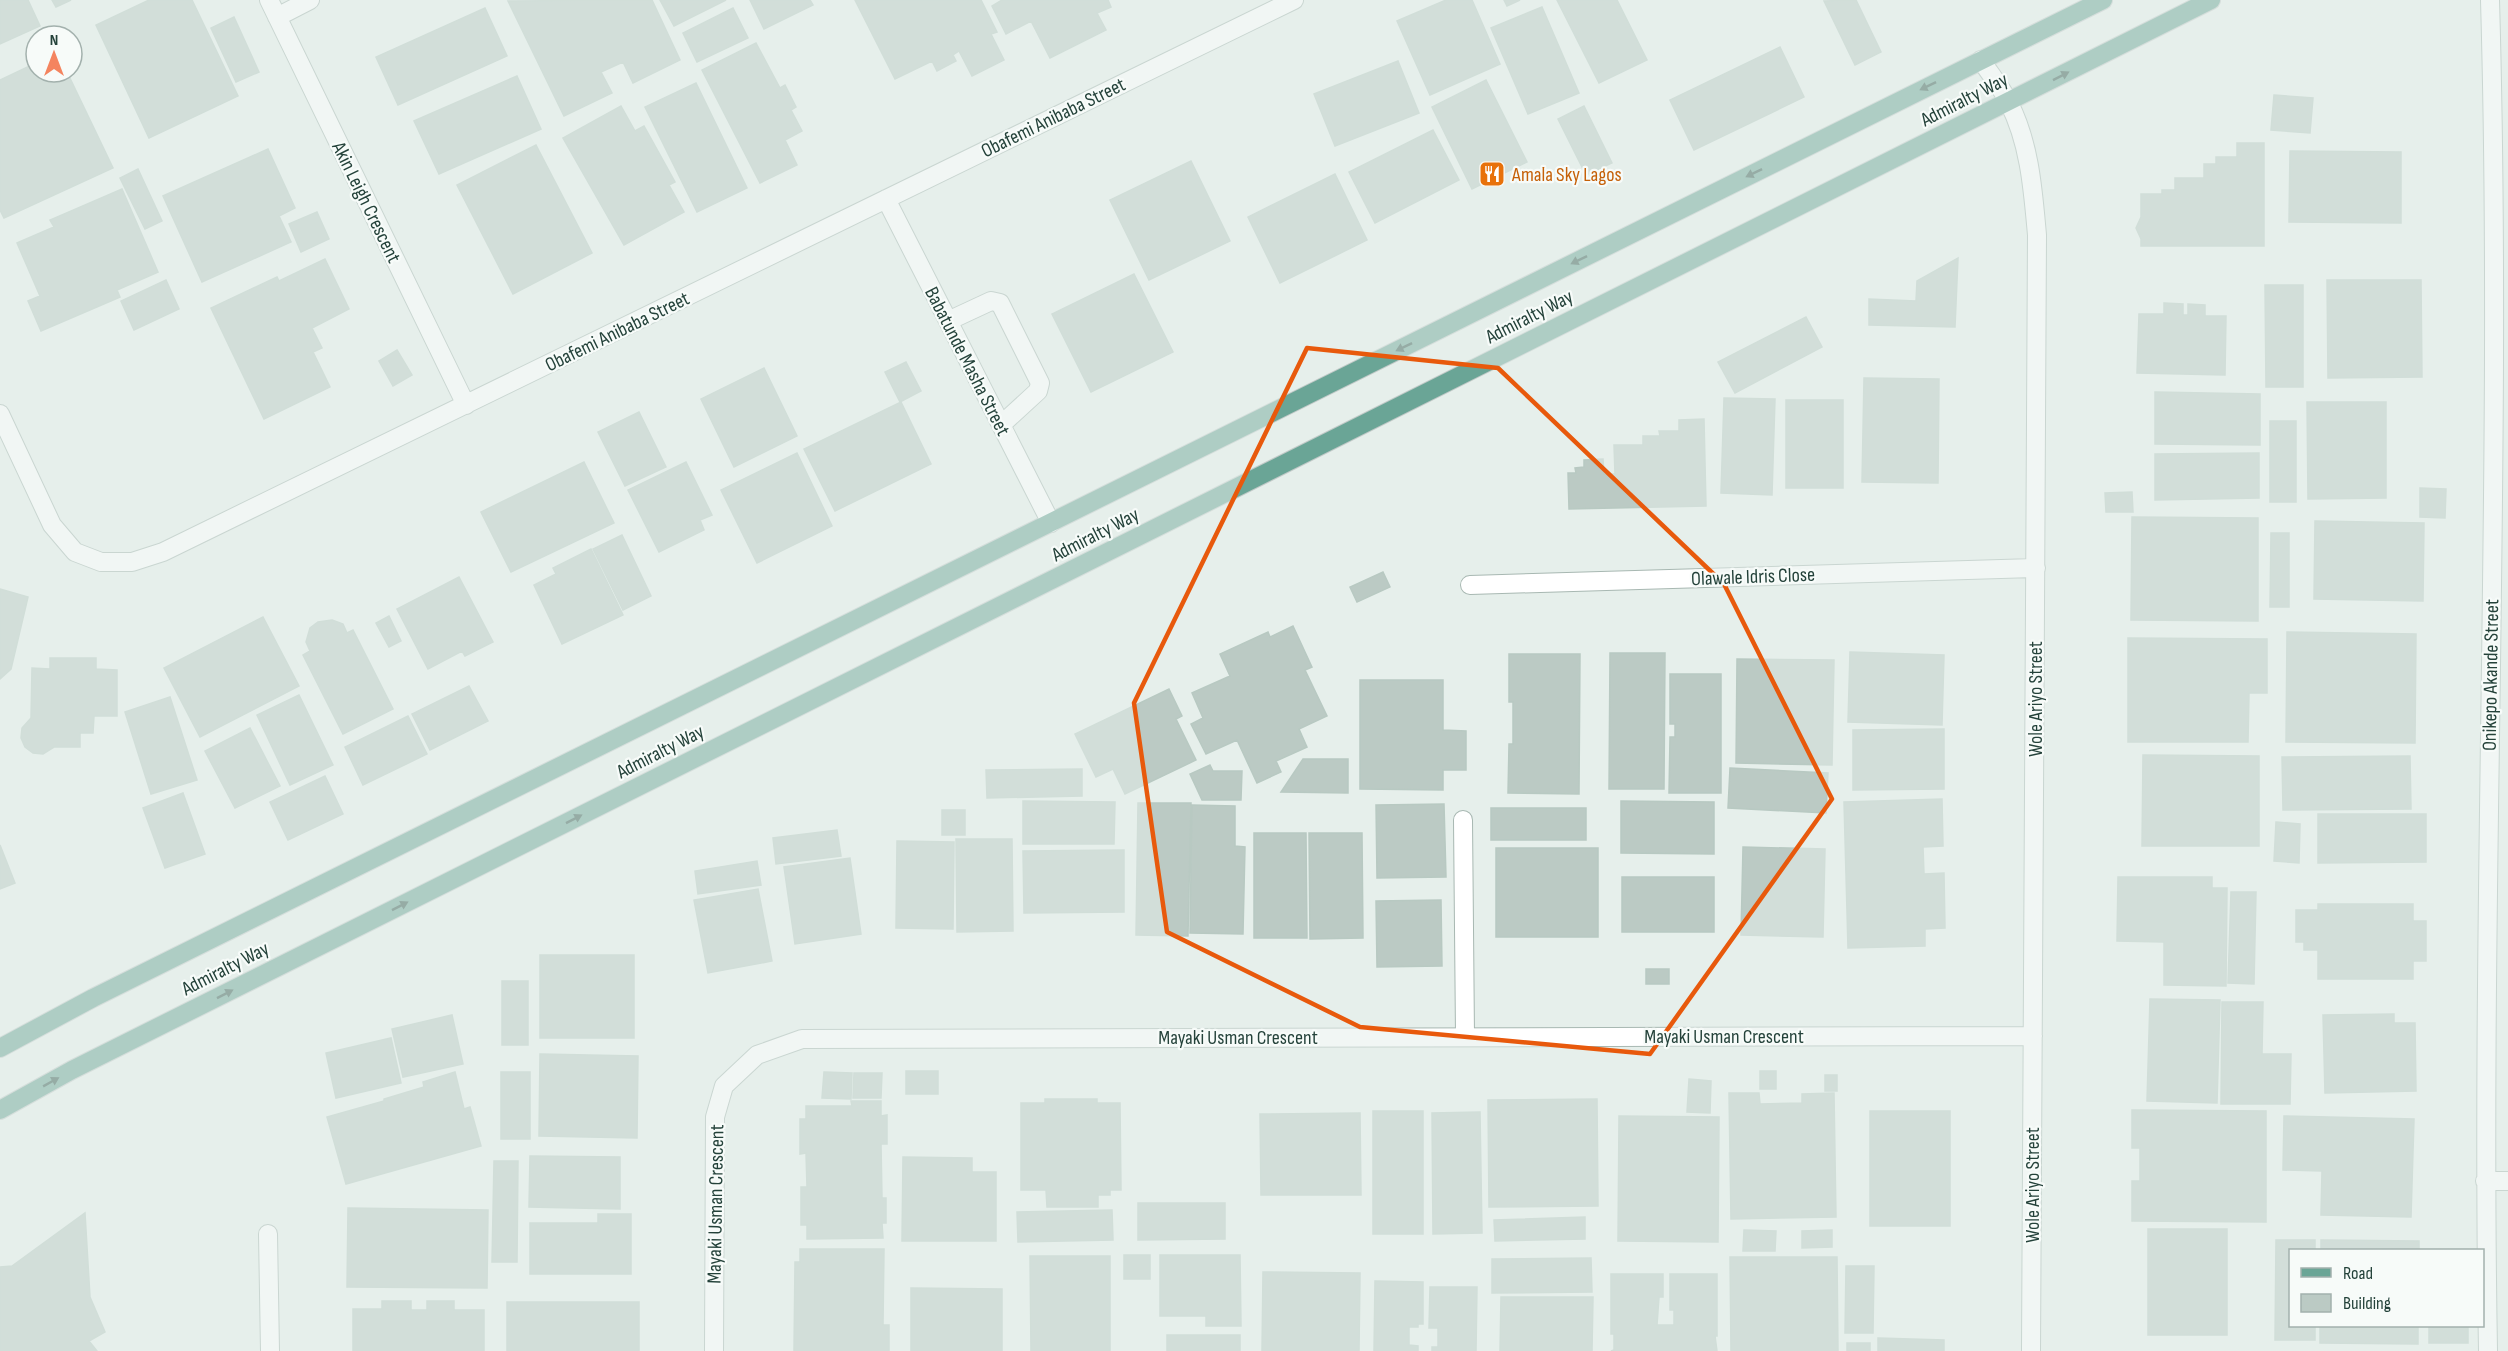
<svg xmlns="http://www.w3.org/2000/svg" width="2508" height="1351" viewBox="0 0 2508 1351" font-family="'Sofia Sans Condensed',sans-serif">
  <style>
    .building { fill: #bbcac4; stroke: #b8c9c2; stroke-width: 1.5 }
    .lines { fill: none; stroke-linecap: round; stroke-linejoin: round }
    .minor-casing { stroke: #a8b8b2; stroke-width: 20 }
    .major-casing { stroke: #c2cac8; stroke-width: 20 }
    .minor { stroke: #fff; stroke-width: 18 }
    .major { stroke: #6aa596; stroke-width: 18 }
    .oneway { fill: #365b51 }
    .marked { fill: none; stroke: #e8590c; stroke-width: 4.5; stroke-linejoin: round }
    .labels { text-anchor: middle; stroke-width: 4.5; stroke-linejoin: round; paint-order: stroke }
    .street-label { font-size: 20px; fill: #24423a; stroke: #f7fbf9 }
    .food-label { font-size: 20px; fill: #c56008; stroke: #f7fbf9; text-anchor: start }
  </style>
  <rect width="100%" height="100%" fill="#e6efeb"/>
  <path class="building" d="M0,0H28L40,26L0,44Z
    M52,0H71L56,7Z
    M149,0H192L238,96L149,138L96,25Z
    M652,0L680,60L633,83L623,62L601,72L612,93L564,116L508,1Z
    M660,0H726L674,26Z
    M750,0H810L813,5L764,29Z
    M855,0H981L997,32L991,34L1004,60L972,76L959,51L953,55L956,61L937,71L932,61L895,79Z
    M1002,0H1108L1111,7L1097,13L1106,30L1050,58L1031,21L1006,34L992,6Z
    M1446,0H1472L1500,64L1430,95L1397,21Z
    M1504,0H1520L1507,6Z
    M1557,0H1617L1647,60L1599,83Z
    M1856,0L1881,52L1855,65L1824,1Z
    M1542,7L1579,93L1528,114L1491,28Z
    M485,8L507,56L398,105L376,57Z
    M733,8L748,38L697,62L683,33Z
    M234,17L259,72L236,82L211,28Z
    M756,43L780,88L785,85L796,107L791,110L802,131L785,140L797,165L760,183L702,70Z
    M1780,47L1804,97L1694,150L1670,100Z
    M1398,61L1419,113L1335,146L1314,94Z
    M36,63V72H67L113,168L4,218L0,210V80Z
    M517,76L541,129L439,174L414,121Z
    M1486,80L1527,162L1472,189L1432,107Z
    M696,83L747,188L697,212L645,107Z
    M2274,95L2313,98L2310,133L2271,130Z
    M621,106L635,131L644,126L675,182L669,185L684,212L624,245L563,138Z
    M1584,106L1612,163L1586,175L1558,119Z
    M1433,130L1459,180L1375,223L1349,172Z
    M2237,143H2264V246H2141V239L2136,228L2141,217V194H2162V190H2175V178H2204V164H2216V157H2237Z
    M536,145L592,253L513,294L457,185Z
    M268,149L295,208L279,216L291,242L202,282L163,196Z
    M2290,151L2401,152V223L2289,222Z
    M1191,161L1230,241L1149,280L1110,200Z
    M138,169L162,221L145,229L120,178Z
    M1335,174L1367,240L1280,283L1248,217Z
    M122,189L158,272L117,290L120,297L41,331L28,301L40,296L17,243L54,227L50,220Z
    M317,212L329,239L301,252L289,224Z
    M1958,258L1955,327L1869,325V299L1916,301L1917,281Z
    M325,259L349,309L312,328L322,348L313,352L330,387L264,419L211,308L277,277L279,281Z
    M1134,274L1173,352L1091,392L1052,314Z
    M166,280L179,309L134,330L121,301Z
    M2327,280H2421L2422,377L2328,378Z
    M2265,285H2303V387H2266Z
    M2164,303L2183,304V315H2188V304L2205,305V316H2226L2225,375L2137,373L2139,314H2164Z
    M1806,317L1822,347L1735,393L1718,362Z
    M397,350L412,375L393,386L379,361Z
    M906,362L921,391L900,402L885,372Z
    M764,368L797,436L734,467L701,399Z
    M1864,378L1939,379L1938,483L1862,482Z
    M2155,392L2260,394V445L2155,444Z
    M1724,398L1775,399L1772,495L1721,493Z
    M1786,400H1843V488H1786Z
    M901,402L931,464L835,511L804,449Z
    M2307,402H2386V498L2308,499Z
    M639,412L666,467L625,486L598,432Z
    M1704,419L1706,506L1569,509L1568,473H1576L1575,468L1584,467V460L1603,459L1604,474H1615L1614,445H1643V436H1660L1659,431H1679V420Z
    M2270,421H2296V502H2270Z
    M797,453L832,526L757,563L721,490Z
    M2259,453V498L2155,500V454Z
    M584,462L614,523L511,572L481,512Z
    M686,462L712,515L700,520L704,530L659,552L628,490Z
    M2420,488L2446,489L2445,518L2420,517Z
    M2132,492L2133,512H2106L2105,493Z
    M2132,517L2258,518V621L2131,620Z
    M2315,521L2424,523L2423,601L2314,599Z
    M2271,533H2289V607H2270Z
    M622,535L651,596L623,610L593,549Z
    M591,549L623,615L562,644L534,585L556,574L553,568Z
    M1383,572L1390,587L1357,602L1350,587Z
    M459,577L493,642L465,656L462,651L428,669L397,609Z
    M0,589L28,597L11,669L0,679Z
    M389,616L401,641L389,647L376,623Z
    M263,617L299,686L200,737L164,668Z
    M332,620L343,624L347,633L353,630L393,709L343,734L303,655L310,651L306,642L310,628L318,622Z
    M1293,626L1312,667L1305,670L1327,716L1299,729L1307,747L1276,761L1281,772L1257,783L1237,740L1206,754L1191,724L1203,718L1192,693L1230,676L1220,654L1268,632L1270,637Z
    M2287,632L2416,634L2415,743L2286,742Z
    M2128,638L2267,639V693H2249L2248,742H2128Z
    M1850,652L1944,655L1942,725L1848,722Z
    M1610,653H1665L1664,789H1609Z
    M1509,654H1580L1579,794L1508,793L1509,744H1513V702H1509Z
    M50,658H96V669L117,670V716H94L93,733H80V747H54L43,754L33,753L25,747L21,738L22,728L31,718L32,668L50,669Z
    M1737,659L1834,660L1832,765L1736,763Z
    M1670,674H1721V793H1669L1670,737H1675V724H1670Z
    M1360,680H1443V730L1466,731V770H1443V790L1360,789Z
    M469,686L488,721L430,750L412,714Z
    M1169,689L1182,716L1176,719L1196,760L1125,794L1113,769L1096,777L1075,734Z
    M299,695L333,765L290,785L257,715Z
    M170,697L197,780L151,794L125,712Z
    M408,716L427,754L363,785L345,747Z
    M250,728L280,786L235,808L205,751Z
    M1944,729V789L1853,790V730Z
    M2143,755L2259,756V846H2142Z
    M2410,756L2411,809L2283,810L2282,757Z
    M1303,759H1348V793L1281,792Z
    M1210,765L1213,771H1242L1241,800H1202L1190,774Z
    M1730,768L1828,773L1826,813L1728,808Z
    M1082,769V796L987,798L986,770Z
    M325,776L343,814L288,840L270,802Z
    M183,793L205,854L165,868L143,808Z
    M1942,799L1943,846L1923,847L1924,874L1944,873L1945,928L1925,929V946L1848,948L1844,802Z
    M1023,801L1115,802L1114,844H1023Z
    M1621,801L1714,802V854L1621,853Z
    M1138,803H1191L1188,936L1136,935Z
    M1444,804L1446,877L1377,878L1376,805Z
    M1192,805L1235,806V846L1245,847L1243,934L1190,933Z
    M1491,808H1586V840H1491Z
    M942,810H965V835H942Z
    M2318,814H2426V862L2318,863Z
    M2276,822L2300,824L2299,863L2274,861Z
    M837,830L841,856L776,864L773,838Z
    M1254,833H1306L1307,938H1254Z
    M1309,833H1362L1363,938L1310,939Z
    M956,839H1012L1013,931L957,932Z
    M897,841L954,842L953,929L896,928Z
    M0,845L15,883L0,889Z
    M1743,847L1825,849L1823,937L1741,935Z
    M1496,848H1598V937H1496Z
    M1124,850V912L1024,913L1023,851Z
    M850,858L861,934L795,944L784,867Z
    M757,861L761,885L698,894L695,871Z
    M1622,877H1714V932H1622Z
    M2118,877H2212V888H2227L2226,986L2164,985V942L2117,941Z
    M758,889L772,961L708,973L694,900Z
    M2231,892H2256L2254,984L2228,983Z
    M1441,900L1442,966L1377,967L1376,901Z
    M2318,904H2413V921H2426V961H2413V979H2318V950H2304V942H2296V910H2318Z
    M540,955H634V1038H540Z
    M1646,969H1669V984H1646Z
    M502,981H528V1045H502Z
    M2150,999L2220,1000L2217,1103L2147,1101Z
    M2222,1002H2263L2262,1054H2291L2290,1104H2221Z
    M2394,1014V1023H2415L2416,1091L2325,1093L2323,1015Z
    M452,1015L463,1064L403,1077L392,1029Z
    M391,1038L401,1083L336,1098L326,1053Z
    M540,1054L638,1056L637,1138L539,1136Z
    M906,1071H938V1094H906Z
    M1760,1071H1776V1089H1760Z
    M455,1072L464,1109L470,1107L481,1146L346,1184L327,1117L384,1101V1099L424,1087L423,1082Z
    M501,1072H530V1139H501Z
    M824,1072L852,1073L851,1099L822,1098Z
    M854,1073H882L881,1098H853Z
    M1825,1075H1837V1091H1825Z
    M1689,1079L1711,1081L1710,1113L1687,1112Z
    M1729,1093H1759L1760,1104L1802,1103V1094L1834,1093L1836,1217L1731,1219Z
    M1045,1099H1097V1103H1120L1121,1190H1110V1195H1098V1207H1047L1046,1190H1021V1103H1045Z
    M1597,1099L1598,1206L1489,1207L1488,1100Z
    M851,1101H881V1116L887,1115V1144H881L882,1198H886V1223H882L883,1238L807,1239V1225H801V1187H807L806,1153L800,1154V1119H806V1106H852Z
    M2132,1110L2266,1111V1222L2132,1221V1181H2140V1148H2132Z
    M1373,1111H1423V1234H1373Z
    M1870,1111H1950V1226H1870Z
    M1480,1112L1482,1233L1433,1234L1432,1113Z
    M1360,1113L1361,1195H1261L1260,1114Z
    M1619,1116L1719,1117L1718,1242L1618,1241Z
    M2284,1116L2414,1119L2411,1217L2321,1215L2322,1171L2283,1170Z
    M530,1156L620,1157V1209L529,1207Z
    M903,1157L972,1158V1172H996V1241H902Z
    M494,1161H518L517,1262H492Z
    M1138,1203H1225V1239L1138,1240Z
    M348,1208L488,1210L487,1288L347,1287Z
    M1112,1210L1113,1240L1018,1242L1017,1212Z
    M85,1213L90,1297L105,1332L89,1341L97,1351H0V1267L12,1266Z
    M598,1214H631V1274H530V1223H598Z
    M1585,1217V1239L1495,1241L1494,1220Z
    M2148,1229H2227V1335H2148Z
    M1744,1230L1776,1231L1775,1251H1743Z
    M1832,1230V1247L1802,1248V1231Z
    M2276,1240H2315V1250H2290V1326H2315V1340H2275Z
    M2321,1240L2419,1241V1250H2321Z
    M800,1249H884L883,1325H889V1351H794L795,1262H800Z
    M1124,1255H1150V1279H1124Z
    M1160,1255H1240L1241,1326H1206V1316H1160Z
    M1030,1256H1110V1351H1031Z
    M1730,1257H1837L1838,1351H1731Z
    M1591,1258L1592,1292L1492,1293V1259Z
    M1846,1266H1874L1873,1333H1845Z
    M1263,1272L1360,1273L1359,1351H1262Z
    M1611,1274H1663V1297H1659L1657,1325H1674V1310H1670V1274H1717V1336H1715L1717,1351H1611L1614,1350V1334H1611Z
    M1375,1281L1423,1282V1324H1418V1327H1409V1345L1418,1346V1351H1374Z
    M1430,1287H1477L1476,1351H1432V1347H1438V1328H1429Z
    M911,1288L1002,1289V1351H911Z
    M1501,1297H1593L1592,1351H1500Z
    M382,1301H411V1310H427V1301H454V1310H484V1351H353V1309H382Z
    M507,1302H639V1351H507Z
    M2320,1326H2418V1344L2320,1343Z
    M2429,1326H2468V1343H2429Z
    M1167,1335H1240V1351H1167Z
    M1878,1338L1944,1340V1351H1878Z
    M1847,1343H1870V1351H1847Z"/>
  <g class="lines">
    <g class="minor-casing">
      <path id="minor" d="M269,0L466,405
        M277,17L310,0
        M1981,60C1990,74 2002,88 2009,103C2030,144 2033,191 2037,235L2031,1351
        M886,199L1051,523
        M948,321L991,301L1000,303L1040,383L1038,391L1001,425
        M0,414L52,525L75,552L101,562H132L163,552L1294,0
        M1470,585L2036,568
        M1463,820L1465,1036
        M2485,1181H2508
        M268,1234L270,1351
        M714,1351L715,1117L724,1086L757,1055L802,1039L2033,1036
        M2488,1351C2480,901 2503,450 2490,0"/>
    </g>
    <g class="major-casing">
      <path id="major" d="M0,1048L93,998L2103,0
        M0,1110L72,1070L2211,0"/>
    </g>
    <use href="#minor" class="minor"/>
    <use href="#major" class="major"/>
  </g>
  <defs><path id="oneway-solid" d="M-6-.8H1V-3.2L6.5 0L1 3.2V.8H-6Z" transform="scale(1.5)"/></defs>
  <g class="oneway">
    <use href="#oneway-solid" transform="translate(2061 76) rotate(-27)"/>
    <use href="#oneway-solid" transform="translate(1928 86) rotate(154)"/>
    <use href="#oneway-solid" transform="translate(1754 173) rotate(154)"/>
    <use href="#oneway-solid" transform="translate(1579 260) rotate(154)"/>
    <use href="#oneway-solid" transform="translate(1404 347) rotate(154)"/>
    <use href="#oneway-solid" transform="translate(574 819) rotate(-27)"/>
    <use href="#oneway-solid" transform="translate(400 906) rotate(-27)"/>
    <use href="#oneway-solid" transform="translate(225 994) rotate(-27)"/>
    <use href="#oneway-solid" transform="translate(51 1082) rotate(-29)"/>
  </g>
  <path d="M0 0H2508V1351H0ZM1307,348L1498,368L1724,584L1832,799L1650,1054L1360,1027L1167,932L1134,703Z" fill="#e6efeb" fill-opacity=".55" fill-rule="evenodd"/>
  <path class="marked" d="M1307,348L1498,368L1724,584L1832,799L1650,1054L1360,1027L1167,932L1134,703Z"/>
  <defs>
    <g id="restaurant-square" transform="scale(1.35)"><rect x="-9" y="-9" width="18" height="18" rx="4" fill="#e8710a" stroke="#f7fbf9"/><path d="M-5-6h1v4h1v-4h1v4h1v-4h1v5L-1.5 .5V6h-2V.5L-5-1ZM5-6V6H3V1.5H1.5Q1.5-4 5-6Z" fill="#fff"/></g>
  </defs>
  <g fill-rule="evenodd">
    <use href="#restaurant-square" x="1492" y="174"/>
  </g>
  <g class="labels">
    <g class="street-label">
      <text transform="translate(1964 99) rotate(-27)" y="7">Admiralty Way</text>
      <text transform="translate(1053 117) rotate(-26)" y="7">Obafemi Anibaba Street</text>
      <text transform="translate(367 202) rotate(64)" y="7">Akin Leigh Crescent</text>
      <text transform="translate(1529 316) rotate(-27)" y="7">Admiralty Way</text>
      <text transform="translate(617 331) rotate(-26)" y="7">Obafemi Anibaba Street</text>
      <text transform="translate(968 361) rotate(63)" y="7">Babatunde Masha Street</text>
      <text transform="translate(1095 534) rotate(-27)" y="7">Admiralty Way</text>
      <text transform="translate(1753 576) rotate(-2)" y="7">Olawale Idris Close</text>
      <text transform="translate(2490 675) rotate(-89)" y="7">Onikepo Akande Street</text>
      <text transform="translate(2035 699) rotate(-90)" y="7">Wole Ariyo Street</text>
      <text transform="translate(660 751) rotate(-27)" y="7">Admiralty Way</text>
      <text transform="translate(225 968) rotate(-27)" y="7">Admiralty Way</text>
      <text x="1724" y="1043">Mayaki Usman Crescent</text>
      <text x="1238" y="1044">Mayaki Usman Crescent</text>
      <text transform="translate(2032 1185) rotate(-90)" y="7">Wole Ariyo Street</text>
      <text transform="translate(715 1204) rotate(-89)" y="7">Mayaki Usman Crescent</text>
    </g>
    <g class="food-label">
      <text x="1512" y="181">Amala Sky Lagos</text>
    </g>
  </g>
  <rect x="2289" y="1249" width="195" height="78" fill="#f7fbf9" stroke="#a3b1ad" stroke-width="1.5"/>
  <rect x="2301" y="1268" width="30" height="9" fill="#6aa596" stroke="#a3b1ad" stroke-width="1.5"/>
  <text x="2343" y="1279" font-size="18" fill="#24423a">Road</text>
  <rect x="2301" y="1294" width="30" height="18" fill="#bbcac4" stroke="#a3b1ad" stroke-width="1.5"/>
  <text x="2343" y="1309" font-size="18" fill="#24423a">Building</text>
  <g transform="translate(54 54)"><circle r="28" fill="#f7fbf9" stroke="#a3b1ad" stroke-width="1.5"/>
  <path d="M0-4.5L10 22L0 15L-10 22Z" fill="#f4845f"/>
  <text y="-9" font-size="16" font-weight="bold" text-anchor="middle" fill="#24423a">N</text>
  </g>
</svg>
